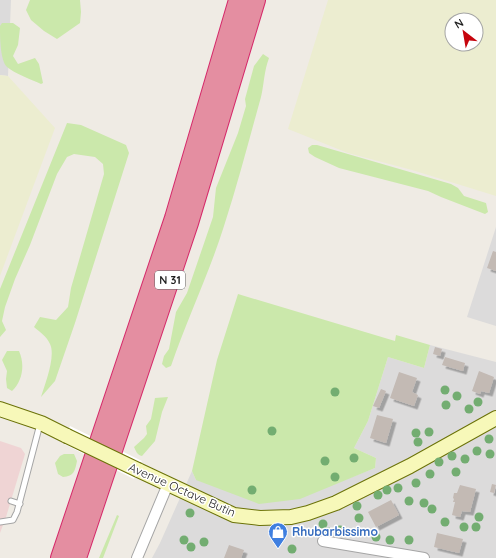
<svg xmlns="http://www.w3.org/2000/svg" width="496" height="558" viewBox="0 0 496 558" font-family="Quicksand,sans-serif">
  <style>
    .residential { fill: #dcdbdb }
    .commercial { fill: #efd4d4 }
    .farmland { fill: #ecedd0; fill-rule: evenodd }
    .grass { fill: #cbe8ab }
    .pier { fill: #fff }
    .building { fill: #c3bab4; filter: url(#shadow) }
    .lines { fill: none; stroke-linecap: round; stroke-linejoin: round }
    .lane-casing { stroke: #a5a5a5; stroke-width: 7 }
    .street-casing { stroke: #a5a5a5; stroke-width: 12 }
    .secondary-casing { stroke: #6b7208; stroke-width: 16 }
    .highway-casing { stroke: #d5296a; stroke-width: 20 }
    .lane { stroke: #fff; stroke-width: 5 }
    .street { stroke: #fff; stroke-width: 10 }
    .secondary { stroke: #f7f8b9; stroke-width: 14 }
    .highway { stroke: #e48ea1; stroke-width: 18 }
    .secondary-bridge-casing { stroke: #6b7208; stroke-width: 16; stroke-linecap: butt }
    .secondary-bridge { stroke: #f7f8b9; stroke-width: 14 }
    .tree { fill: #73ad71 }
    .labels { text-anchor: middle; stroke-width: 3; stroke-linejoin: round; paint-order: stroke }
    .shield { fill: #fff; stroke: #626262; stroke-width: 1 }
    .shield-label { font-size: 11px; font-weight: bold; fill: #1e1e1e }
    .street-label { font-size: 12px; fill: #1e1e1e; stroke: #fff }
    .shop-label { font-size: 12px; font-weight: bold; fill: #366cbe; stroke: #fff; text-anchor: start }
  </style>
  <defs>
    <filter id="shadow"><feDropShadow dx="3.5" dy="3.5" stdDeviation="0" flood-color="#0004"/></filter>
  </defs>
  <rect width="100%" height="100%" fill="#efebe4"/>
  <path class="residential" d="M0,0H11L8,76L0,75Z
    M496,227V326L467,317Z
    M430,345L496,362V558H152L160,543L192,471L196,480L342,481L375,468L376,458L354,448L368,421L388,357L424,368Z"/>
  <path class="commercial" d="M0,441L21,448L25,454L6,517L0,533Z"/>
  <path class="farmland" d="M328,0H496V196L412,170L348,153L288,129ZM452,20H476V44H452Z
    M0,75L8,76L55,128L0,276Z"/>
  <path class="grass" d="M30,0H80L81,12L80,23L57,39L44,31L31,20L26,10Z
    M2,23H13L20,28L18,45L13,56L18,64L35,58L39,64L43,83L41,84C32,80 14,73 7,67C0,60 0,36 0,26Z
    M263,54L269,58C264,71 264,84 261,97C249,140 238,183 224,226C209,274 187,319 171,366L166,368L162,364L164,356L169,349L176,312L187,293L213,217L216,188L238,133L246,106L245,99L254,66Z
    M67,123L81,125L126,145L129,153L75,323L55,381L41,397C45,384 56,356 50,344C47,337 40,332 34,327L40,317L56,320L68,307L71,288L104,174L103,164L95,157L74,154L67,157L57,174L30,245L15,279L5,307L2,321L6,330L0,337V289Z
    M312,145H317L451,184L458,188L464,196L486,203L488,212L485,214L441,197L428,191L339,168L315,157L309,153L308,148Z
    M238,294L395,341L396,335L430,345L424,368L388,357L368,421L354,448L376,458L375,468L300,499L259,504L196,480L192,471L217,360Z
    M7,351H19C25,364 23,381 12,391L7,388L6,379L7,371L2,360Z
    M168,397L162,412L155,441L142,456C137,455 136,451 134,447L144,438L147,434L146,426L151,419L155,398Z
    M64,454H74L77,461C75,471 74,476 63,477L58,474L55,463L60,456Z
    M117,515L119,516L103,558H99Z"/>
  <path class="pier" d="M70,426L142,461L134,479L64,444Z"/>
  <path class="building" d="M493,251L496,252V271L487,268Z
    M435,347L442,349L440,356L433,354Z
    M445,357L465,363L463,371L442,365Z
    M479,371L494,377L489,393L481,391L480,394L472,391Z
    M399,372L417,378L412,392L418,395L414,406L390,398Z
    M381,389L386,391L379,408L373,406Z
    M377,415L393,419L386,443L370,438Z
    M492,484L496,485L494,493L490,492Z
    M460,485L476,489L470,512L462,511L460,517L452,515L455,502H453L454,499L453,498L454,493H457Z
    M391,500L399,515L376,527L368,512Z
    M437,533L463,539L459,553L434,547Z
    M229,545L244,550L241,558H224Z"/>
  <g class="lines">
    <g class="lane-casing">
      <path id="lane" d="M11,501L20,504
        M0,522L13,520L17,512L40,424"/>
    </g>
    <g class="street-casing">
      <path id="street" d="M323,541L424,558
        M137,558L168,484"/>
    </g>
    <g class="secondary-casing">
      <path id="secondary" d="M0,409L41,423L67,436
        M138,470L234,515L260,518L291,517L308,513L336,503L410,466L496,418"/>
    </g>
    <g class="highway-casing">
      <path id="highway" d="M60,558L174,218L238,0
        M77,558L189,223L256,0"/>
    </g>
    <use href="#lane" class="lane"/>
    <use href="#street" class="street"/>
    <use href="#secondary" class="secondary"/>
    <use href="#highway" class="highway"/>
    <g class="secondary-bridge-casing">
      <path id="secondary-bridge" d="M67,436L138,470"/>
    </g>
    <use href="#secondary-bridge" class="secondary-bridge"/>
  </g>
  <g class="tree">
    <circle cx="445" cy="390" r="4.5"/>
    <circle cx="335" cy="392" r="4.5"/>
    <circle cx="457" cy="396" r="4.5"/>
    <circle cx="478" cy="402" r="4.5"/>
    <circle cx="446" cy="405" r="4.5"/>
    <circle cx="469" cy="409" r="4.5"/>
    <circle cx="272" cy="431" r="4.5"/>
    <circle cx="429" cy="432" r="4.5"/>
    <circle cx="416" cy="433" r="4.5"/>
    <circle cx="489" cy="439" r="4.5"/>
    <circle cx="418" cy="442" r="4.5"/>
    <circle cx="477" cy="451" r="4.5"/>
    <circle cx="490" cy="454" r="4.5"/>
    <circle cx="452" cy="456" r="4.5"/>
    <circle cx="354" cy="458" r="4.5"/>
    <circle cx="465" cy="459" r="4.5"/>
    <circle cx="325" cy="461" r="4.5"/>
    <circle cx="439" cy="462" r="4.5"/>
    <circle cx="456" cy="472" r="4.5"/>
    <circle cx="430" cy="474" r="4.5"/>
    <circle cx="335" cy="477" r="4.5"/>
    <circle cx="416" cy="483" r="4.5"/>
    <circle cx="398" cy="488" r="4.5"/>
    <circle cx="252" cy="490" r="4.5"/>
    <circle cx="387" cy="490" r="4.5"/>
    <circle cx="378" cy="495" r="4.5"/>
    <circle cx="409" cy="501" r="4.5"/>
    <circle cx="424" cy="503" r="4.5"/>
    <circle cx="357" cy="506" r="4.5"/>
    <circle cx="432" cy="509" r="4.5"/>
    <circle cx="190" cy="513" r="4.5"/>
    <circle cx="479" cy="517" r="4.5"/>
    <circle cx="359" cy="518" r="4.5"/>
    <circle cx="445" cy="522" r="4.5"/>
    <circle cx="323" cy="524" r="4.5"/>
    <circle cx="464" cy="527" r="4.5"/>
    <circle cx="476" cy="527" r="4.5"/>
    <circle cx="340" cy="530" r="4.5"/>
    <circle cx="328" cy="532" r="4.5"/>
    <circle cx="376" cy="537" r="4.5"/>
    <circle cx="184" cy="540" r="4.5"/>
    <circle cx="390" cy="540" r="4.5"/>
    <circle cx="409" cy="540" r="4.5"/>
    <circle cx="204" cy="542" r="4.5"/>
    <circle cx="191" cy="547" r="4.5"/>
    <circle cx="292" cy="549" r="4.5"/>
  </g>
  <defs>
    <g id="shop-pin" transform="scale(1)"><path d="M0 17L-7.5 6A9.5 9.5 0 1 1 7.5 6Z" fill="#3f7fe0" stroke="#fff"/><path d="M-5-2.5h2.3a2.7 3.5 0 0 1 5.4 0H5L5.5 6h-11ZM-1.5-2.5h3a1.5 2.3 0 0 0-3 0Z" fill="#fff"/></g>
  </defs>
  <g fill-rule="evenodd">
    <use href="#shop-pin" x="278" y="532"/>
  </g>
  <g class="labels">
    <rect class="shield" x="155" y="271" width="30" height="18" rx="3"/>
    <g class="shield-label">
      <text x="170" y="284">N 31</text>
    </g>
    <g class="street-label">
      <text transform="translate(182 490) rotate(24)" y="4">Avenue Octave Butin</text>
    </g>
    <g class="shop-label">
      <text x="292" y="536">Rhubarbissimo</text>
    </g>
  </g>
  <g transform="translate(464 32) rotate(329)"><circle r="19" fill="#ffffff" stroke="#a5a5a5"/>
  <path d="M0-3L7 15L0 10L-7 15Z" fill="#c6050d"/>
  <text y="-6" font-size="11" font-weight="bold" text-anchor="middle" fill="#1e1e1e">N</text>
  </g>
</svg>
